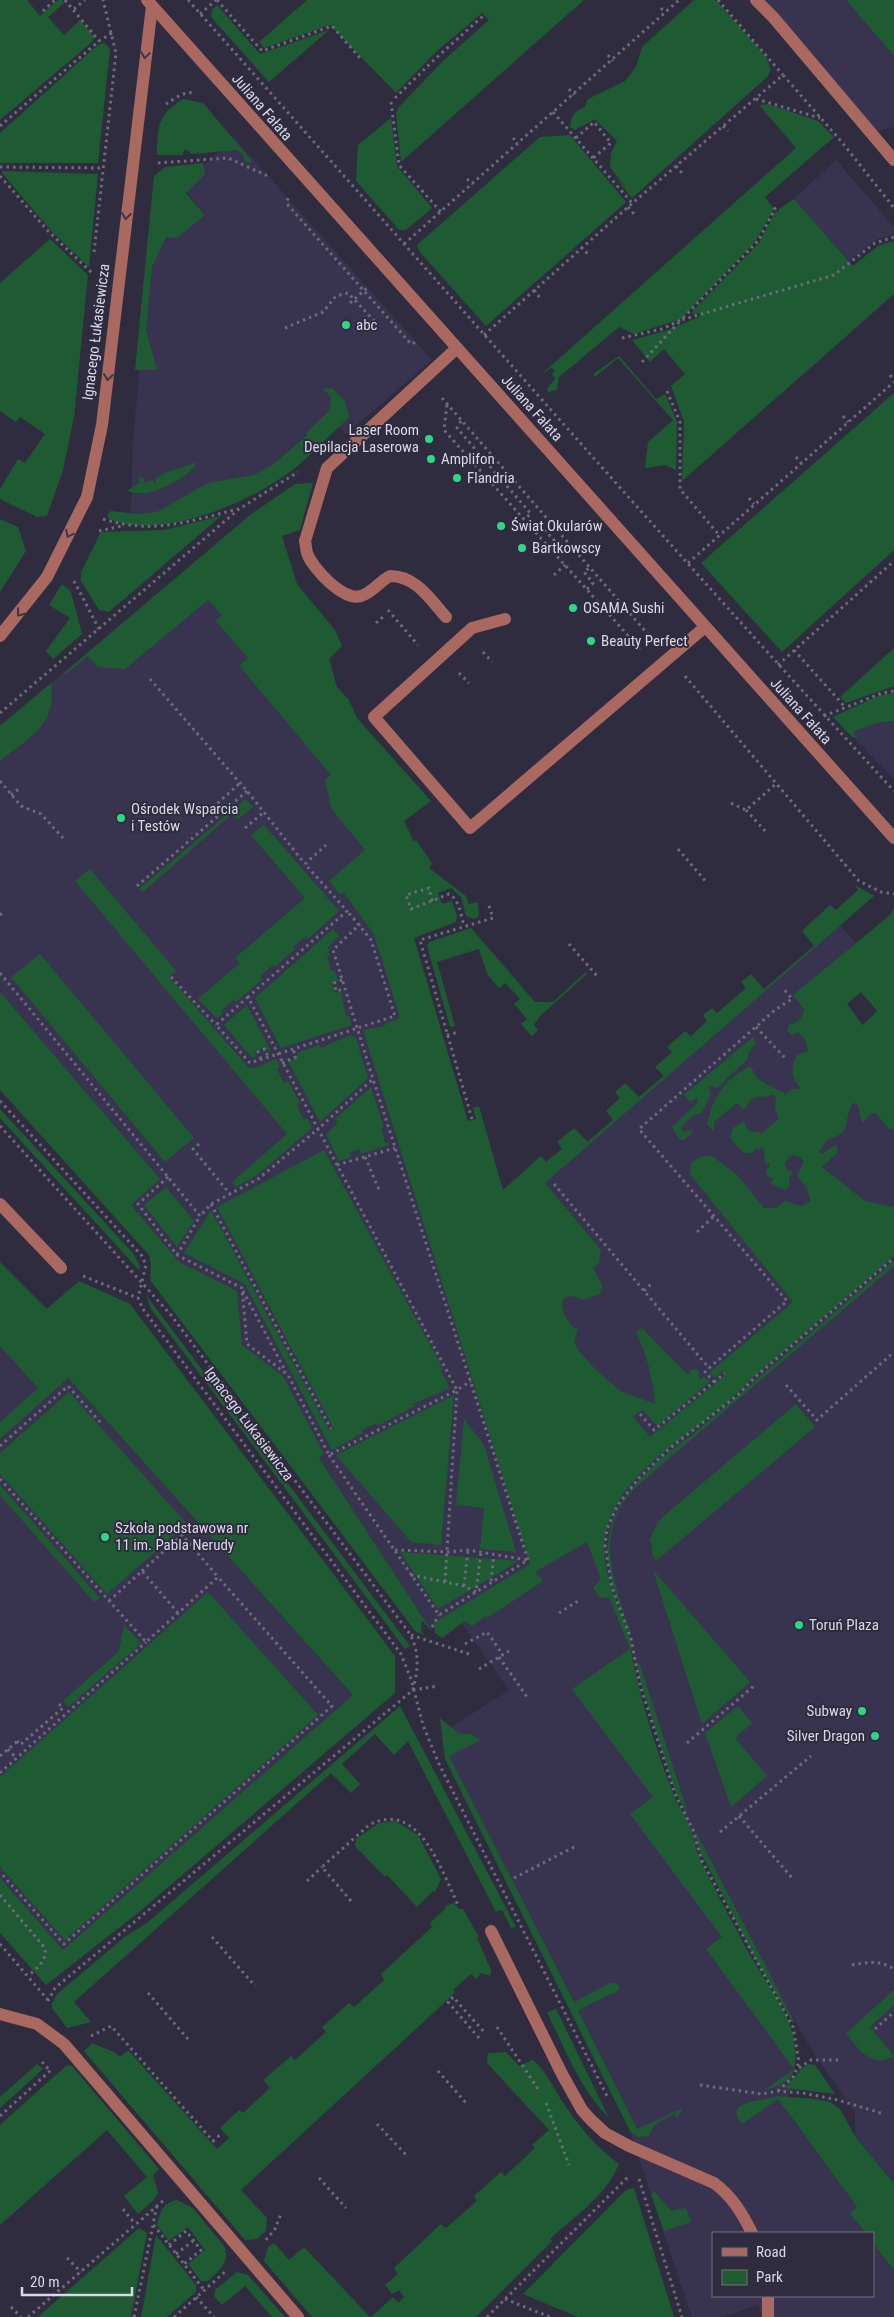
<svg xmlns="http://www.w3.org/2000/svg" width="894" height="2317" viewBox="0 0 894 2317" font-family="'Roboto Condensed',sans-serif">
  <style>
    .built { fill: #38344f }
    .green { fill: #1e5b32; fill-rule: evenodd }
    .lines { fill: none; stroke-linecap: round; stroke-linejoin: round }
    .path { stroke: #6d6b7c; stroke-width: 3; stroke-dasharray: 2.5 4; stroke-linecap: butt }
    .minor { stroke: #a96860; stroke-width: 12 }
    .oneway { stroke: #413545 }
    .poi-dot { fill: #2dd884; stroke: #2f2c40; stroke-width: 2 }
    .labels { text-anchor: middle; stroke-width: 4; stroke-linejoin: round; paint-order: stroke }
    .street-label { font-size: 15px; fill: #d9d8e6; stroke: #2f2c40 }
    .poi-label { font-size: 15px; fill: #d9d8e6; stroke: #2f2c40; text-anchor: start }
  </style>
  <rect width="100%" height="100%" fill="#2f2c40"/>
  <path class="built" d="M762,0H846L894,56V127L875,132Z
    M235,139L432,360L346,434L328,415L262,474L155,524L131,515L133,439L153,230L205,214L180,184Z
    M836,160L894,227V234L875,240L850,262L794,199Z
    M264,512L573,1477L560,1333L540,1182L839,924L856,943L800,990L894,1107V2182L855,2137V2112L811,2049L693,1841L630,1650L618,1657L749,2007L794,2068L786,2111L858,2208L859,2224L866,2233H713V2296H873V2243L894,2272V2317H762L758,2305L721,2317H692L630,2131L445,1759L442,1733L509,1690L456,1615L431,1630L319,1458L0,1071V726L250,515Z
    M894,715V779L848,732Z
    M0,1303L370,1714L54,1979L0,1919Z"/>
  <path class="green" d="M0,0H27L40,16L58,0H62L64,3L48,17L64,35L80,20L94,37L92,42L0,120Z
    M307,0H584L401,162L396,113L399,107L442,62L489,20L482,13L437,51L396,93L330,25L264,48L259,42Z
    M694,0H716L767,58L771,71L766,78L632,198L614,176L626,188L610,167L611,153L617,141L595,119L575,130L570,127C571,116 574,111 585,107L587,100L592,97L625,81L636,67L642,47Z
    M846,0H894V56Z
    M217,5L260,54L329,30L269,82L211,17L212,10Z
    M105,43L110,49L98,163H0V133L99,44Z
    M183,99L203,103L252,161L250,163L246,162L242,154L237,150L192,154L185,149L182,155H157C158,126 157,115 183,99Z
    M768,104L818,121L834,137L765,197L774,209L754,243L681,319L634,334L619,327L559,377L557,390L548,392L547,389L555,379L552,374L555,371L551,367L546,372L545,371L796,148L759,105Z
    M391,118L397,166L432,208L406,230H399L356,181L358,145Z
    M570,135L626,202L486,326L419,251L417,245L540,137Z
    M203,163L205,174L186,193L205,215L177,238L166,237L152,267L146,330L157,370H135L154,176L165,167Z
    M2,171L98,174L89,267L52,232L2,173Z
    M794,199L853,266L878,246L894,241V294L682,481L684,422L671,386L685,374L664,349L650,362L632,340L665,331L699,317L700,313L693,314L692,312L759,243L776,211L778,213L779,209Z
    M50,239L88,275L74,417L63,470L47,516L37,517L0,499V489L18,459L25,463L45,434L20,417L16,422L0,411V283Z
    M619,356L656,399L665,394L677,422L676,470L665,465L645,468L648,442L673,420L618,358L595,377L593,374Z
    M332,388L345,401L349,417C330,435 311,456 290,472C248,503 161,541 109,519L107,515L111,511L139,514L157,512L208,483L254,475L272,465L307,435L306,433L330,410L331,397L323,389Z
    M894,393V550L782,652L701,563Z
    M197,462C191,476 162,490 147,493C141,494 133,492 127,491L140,482L139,477L145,479L142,484L152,480L155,484L156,483L155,479L164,473Z
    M313,483L300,530L282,536L297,584L335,630L342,646L329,659L337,687L349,700L357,718L431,801L404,821L414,842L416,840L432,863L429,868L466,896L469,904L478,902L479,916L474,919L466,916L461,897L451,888L438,893L442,904L452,901L457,916L456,922L414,938L468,1121L476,1119L473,1108L479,1106L503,1190L541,1156L546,1162L562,1149L557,1142L574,1128L588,1142L613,1120L606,1111L620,1098L615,1092L625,1083L639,1097L664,1076L655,1067L672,1052L667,1047L685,1031L691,1036L707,1021L703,1015L712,1008L717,1013L746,988L741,982L751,974L764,989L814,946L802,931L830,905L836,910L858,890L855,885L874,896L545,1183L601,1250L599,1263L593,1268L602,1285L600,1294L582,1300L573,1296L566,1297L562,1302L564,1314L574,1329L578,1328L574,1342L579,1351L596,1370L620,1391L655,1404C653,1379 647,1355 636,1332L642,1328L688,1375L690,1370L697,1369L700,1372L698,1375L701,1379L704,1376L710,1382L657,1426L643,1410L633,1416L650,1437L727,1374L724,1370L715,1378L709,1373L793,1302L690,1174L691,1163L700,1157L712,1156L737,1175L764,1208H776L785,1201L801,1206L811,1201L806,1187L797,1176L804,1162L801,1158L793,1155L788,1157L785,1164L787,1170L793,1172L789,1177V1187L785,1190L770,1183L774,1179L767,1176L766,1171L770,1165L769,1163L765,1165L764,1149L761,1147L759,1150L756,1149L751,1153C741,1154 735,1144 730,1137L733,1128L744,1121L748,1131L762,1133L779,1119L775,1108L776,1097L773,1094C756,1102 757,1088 744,1110L737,1103L714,1122V1131L707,1125C712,1098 725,1079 750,1066C753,1070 756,1078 760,1080C764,1083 782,1093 786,1094L791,1089H801C791,1077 790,1069 797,1055L808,1051L805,1039L798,1032L792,1035L787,1031L789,1024C798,1024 803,1017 804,1009L793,995L890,915L894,908V1130L889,1129L876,1113H871L863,1123C859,1117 861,1109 856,1103L852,1104C842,1125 854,1131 827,1140L819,1152L821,1154L836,1145L838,1148L837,1153L822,1167L865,1201L894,1207V1256L751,1379C708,1428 627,1461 607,1527C595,1568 622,1605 631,1643C632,1646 631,1648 631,1651C640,1698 656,1751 675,1798C679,1807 685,1815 689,1824C694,1836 695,1851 702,1863C716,1892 731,1920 746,1948C760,1974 791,2013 794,2041C798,2069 796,2082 765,2090L794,2069L706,1949L722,1937L630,1814L653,1797L572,1689L630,1649L609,1597L600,1598L593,1588L601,1579L587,1542L535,1572L543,1581L487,1618L486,1616L472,1626L465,1621L442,1638L435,1633L434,1623L530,1564L363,1030L385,1026V1024L400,1018L374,934L343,892L340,895L329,881L365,850L331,808L325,780L331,775L242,669L240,665L248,658L216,621L222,615L208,600L125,669L98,667L88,656L66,674L64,673L250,515L295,484ZM861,992L877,1011L863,1025L847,1004Z
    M221,516L109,612L99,610L81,581V572L101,532L164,530Z
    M0,519L18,527L26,551L0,592Z
    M62,584L71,592L82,634L53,659L46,651L70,618L49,605Z
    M894,648V686L846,703L840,697Z
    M51,683C57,726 30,736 0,761V726Z
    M894,693V721L877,723L854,731V736H858L853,738L833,717L880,695Z
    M245,799L253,807L238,819L233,813L143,892L139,889Z
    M264,825L339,911L308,939L305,937L293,947L295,949L275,967L273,965L260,976L263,979L236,1002L233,1000L221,1011L223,1013L217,1018L198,999L240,963L235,958L305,898L251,835Z
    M90,869L176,971L169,977L249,1068H255L276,1059L280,1067L277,1069L284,1083L288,1081L300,1103L297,1105L303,1119L307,1118L312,1128L256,1176L236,1187L232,1182L287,1134L75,881Z
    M471,928L535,1002H553L586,972L587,974L539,1017L534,1025L538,1030L532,1036L521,1024L527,1019L514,1004L520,999L505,983L499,988L487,974L479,949L437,962L455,1026L450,1027L427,946L429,942Z
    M333,929L339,936L328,947L330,955L327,956L331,971H335L338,981L332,982L335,993L341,992L346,1017L349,1016L352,1025L281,1048L255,998Z
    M40,954L194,1138L165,1162L11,977Z
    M0,992L160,1179L131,1205L179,1262L237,1291L242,1345L283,1376L324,1454L319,1458L431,1630L422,1621L421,1631L425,1635L416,1632L150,1280L151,1264L149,1255L0,1090Z
    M247,1005L271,1051L269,1052L265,1048L255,1052L256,1056L252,1058L224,1025Z
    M350,1035L356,1038L368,1078L320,1122L288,1061L298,1058L297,1053L319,1045L321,1048Z
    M753,1037L756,1043L749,1051L748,1059L717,1088L710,1086L709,1089L711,1093L702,1113C693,1113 687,1121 681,1128L683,1132L691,1130L693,1132L684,1140H680L672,1127L698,1102L697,1098L690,1102L684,1095Z
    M371,1087L384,1127L381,1128L385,1143L388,1142L389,1145L361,1154L360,1149L350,1152L351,1157L339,1161L326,1134L338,1123L335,1119Z
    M0,1109L133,1253L140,1266L139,1270L0,1118Z
    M324,1150L443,1369L441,1371L450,1388L413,1404L415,1406L378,1426L376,1423L362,1430L363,1433L332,1450L245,1284L184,1253L211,1210L329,1430L334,1429L217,1207Z
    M166,1187L194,1221L177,1247L144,1205Z
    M894,1261V1266L637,1486C591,1534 614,1580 631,1635C625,1626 623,1613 619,1603C598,1548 606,1513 647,1472C661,1458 674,1447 691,1436Z
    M0,1262L47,1309L79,1281L130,1304L395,1656V1693L139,1912L46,1985L0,1933V1878L63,1950L353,1695L68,1378L0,1439V1422L38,1388L0,1346Z
    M146,1295L410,1646L405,1649L151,1309Z
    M69,1392L187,1524L107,1594L0,1474V1453Z
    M454,1395L441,1545L411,1542L336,1455Z
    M796,1404L815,1427L656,1561L652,1553V1543L649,1542L657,1523L665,1515Z
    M464,1419L484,1445L516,1552L480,1549L484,1508L456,1505Z
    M0,1485L100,1598L94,1602L0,1495Z
    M400,1552L519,1561L438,1609Z
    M653,1570L750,1682L702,1724Z
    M208,1592L318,1715L65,1940L0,1867V1777Z
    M124,1625L140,1642L139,1645L68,1707L63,1701L119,1651Z
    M637,1662L640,1665L689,1816L676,1794L641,1684Z
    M400,1706L516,1927L511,1928L502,1910L496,1912L408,1741L394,1755L375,1734L342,1764L360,1784L351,1793L331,1773L74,2002L91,2022L67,2028L52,2008V2004L57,1994L126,1936L147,1923Z
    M738,1706L752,1723L735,1738L767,1776L731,1807L705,1733Z
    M440,1718L459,1734H471L481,1740L449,1756L574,2002L610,1983H617L620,1988L614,1994H610L578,2010L637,2129L683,2108L677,2118L674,2114L654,2125L649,2136L638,2137L630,2131L445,1759Z
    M395,1821L418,1835L441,1879L435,1892L433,1891L417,1907L387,1875L385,1877L355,1846L356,1839L379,1823Z
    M696,1832L794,2021L793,2023L756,1960L702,1855L696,1837Z
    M454,1903L459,1909H463L479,1937L477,1938L491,1970L490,1976L481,1973L476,1979L471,1974L453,1990L455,1992L443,2004L241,2190L267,2218L266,2231L257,2239L245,2240L84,2051L93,2043C103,2049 111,2048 120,2057L128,2050L217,2149L229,2138L220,2128L239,2110L243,2113L270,2088L263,2080L291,2056L295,2060L326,2032L322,2027L349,2003L354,2007L384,1980L381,1974L432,1927L430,1923L446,1908L445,1906Z
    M894,1990V2005L870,2027L894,2056C871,2069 858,2049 846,2033Z
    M556,2009L609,2118C580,2089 565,2049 547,2012Z
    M506,2052L519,2066L533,2060C548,2073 553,2088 564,2104C579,2127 597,2148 619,2164C606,2196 575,2216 550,2239L552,2241L476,2317H371L393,2297L398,2303L404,2297L399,2290L392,2294L385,2285L398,2274L394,2268L441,2224L446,2228L477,2201L474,2196L501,2172L505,2176L535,2148L532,2145L549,2130L487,2063L488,2053Z
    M37,2064L43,2069L0,2108V2097Z
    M809,2064L815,2065L835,2094L785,2088L801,2069Z
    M67,2065L72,2066L159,2169L153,2175L158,2193L154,2200L138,2214L124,2196L147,2177L107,2130L0,2225V2125Z
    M777,2096L815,2099L830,2102L840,2109L856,2138L894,2183V2271L873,2243V2233H866L850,2214L857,2207L778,2099L742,2124C720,2099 769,2101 777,2096Z
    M634,2188L674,2317H578L523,2294L626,2190Z
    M655,2192L671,2211L686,2208L691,2222L664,2231L651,2194Z
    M177,2200L193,2208L224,2246C231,2262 219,2271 208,2281H201L188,2264L205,2250L188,2227L169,2241L157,2225C160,2213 163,2202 177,2200Z
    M139,2228L147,2233L131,2317H38Z
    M156,2235L196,2285V2292L167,2317H141Z
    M274,2243L289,2260L304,2247L370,2317H312L264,2261L268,2247Z
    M237,2272L248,2275L285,2317H272L245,2286L222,2305L214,2296L215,2290Z"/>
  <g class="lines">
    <path class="path" d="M65,0L99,41
      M188,0C423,264 655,531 894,791
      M217,0L262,51L332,26L360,58
      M718,0L783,75
      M661,8L665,13
      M74,9L85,0
      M43,11L55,0
      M200,14L216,0
      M608,55L613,61
      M569,89L574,95
      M395,98L435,59L483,16
      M756,99L820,118
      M391,102L399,165L441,212
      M166,104C174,99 184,91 194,93
      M553,112L632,203
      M0,126L99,41L112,33
      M723,126L728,131
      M513,138L518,143
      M576,138L594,122L611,143L593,158
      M158,163L228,158L270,177
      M676,166L682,173
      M0,167L103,168
      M0,176L48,231L92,273
      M467,179L473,184
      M288,198L287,204L411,344L416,342
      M628,207L634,214
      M404,244L679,0
      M581,247L589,255
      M94,252L116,53L103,0
      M534,290L540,298
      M350,303L369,286
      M285,328L323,312L336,296L348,293L376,323
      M484,335L628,207L783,75L841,141L894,208
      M622,338L662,329L681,320L758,241L775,209L772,205
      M642,362L681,320L834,275L875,243L894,237
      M890,375L894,380
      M667,391L680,422V489L719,535
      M442,398L653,640
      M447,405L444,430L640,649
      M843,416L848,422
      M461,421L457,428L531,514L524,519
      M796,457L801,463
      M749,498L754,504
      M103,519C153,535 190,521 238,509
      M99,531L122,526
      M549,546L554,540L544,530L552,524
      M688,563L894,382
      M554,575L565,565
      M74,581L99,629
      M587,589L593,583L584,572L590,567
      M388,610L418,645
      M376,623L385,615
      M794,650L845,707
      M483,652L492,662
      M778,665L894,561
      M459,673L469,683
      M685,676L859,881L881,892L894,894
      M150,679L247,791L305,864
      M0,713L239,509L298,472
      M824,716L882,693L894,691
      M0,781L21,806L41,814L63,838
      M11,795L20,788
      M731,803L746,810L777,783
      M746,810L766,832
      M208,812L240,783
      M245,828L264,812
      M678,849L707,883
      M137,886L247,791
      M432,901L429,888L406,895L411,909L449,894C459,899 461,915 464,926
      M0,915L5,911
      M569,944L598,977
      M0,973L200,1216L211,1204L258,1179L318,1129L248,997L347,911L305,864L326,845
      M171,977L216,1025
      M342,980L334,983L336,991L345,989
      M248,997L216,1025L250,1063L395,1016L371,940L359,925
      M756,1027L786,1059
      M447,1035L459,1032
      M261,1059L258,1052L265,1049L268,1057
      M282,1063L296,1057L293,1049
      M0,1101L142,1256L146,1265L138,1298
      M472,1119L420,940L493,918L488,903
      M0,1126L171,1315L410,1634C420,1653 418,1670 413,1690L55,1988L48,2001
      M199,1144L193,1149L230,1194
      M365,1157L380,1192
      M337,1165L395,1148
      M168,1177L138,1204L177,1255L242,1288L247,1344L288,1375L329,1455L457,1390L318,1129L373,1079L333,950L359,925L347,911
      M554,1184L709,1368L787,1301L639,1129L775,1010L792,999L783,988
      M211,1204L331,1429
      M697,1232L714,1216
      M177,1255L200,1216
      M83,1276L138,1298L143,1309L401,1654L411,1679L423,1725L439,1764L607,2096
      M243,1291L286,1372
      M644,1291L651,1284
      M714,1382L725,1373
      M786,1385L817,1420L894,1352
      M640,1414L654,1430L714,1382L705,1372L709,1368
      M0,1446L68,1386L101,1423
      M329,1455L439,1615L528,1560L373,1079
      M0,1479L146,1642L218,1577L332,1706L64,1944L0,1872
      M182,1535L193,1525
      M395,1550L447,1552L468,1550L527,1560
      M142,1571L182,1535L218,1577
      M411,1575L464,1586L476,1592L481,1552
      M491,1581L494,1555
      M445,1582L457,1390L471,1381
      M464,1586L468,1550
      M109,1601L142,1571L178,1613
      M559,1613L578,1601
      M432,1627L439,1615
      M411,1635L472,1655
      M465,1644L487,1632L503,1655
      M499,1657L527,1697
      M479,1669L509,1651
      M413,1690L438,1686
      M17,1741L20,1745L63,1708L59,1704
      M687,1743L755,1685
      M8,1749L16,1758
      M0,1756L20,1739
      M0,1773L146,1642
      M739,1816L792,1878
      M720,1832L811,1756
      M514,1878L574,1847
      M307,1881L322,1867
      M0,1895L45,1948C47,1961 37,1968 28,1976
      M351,1901L322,1867L369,1825C420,1798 442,1873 459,1907
      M212,1937L255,1986
      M0,1944L48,2000
      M852,1965C868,1962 880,1960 894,1969
      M148,1993L188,2039
      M497,2027L538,2089
      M875,2029L894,2012
      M91,2036L111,2026L213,2141L221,2134
      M479,2038L448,2002L453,1997L485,2033
      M42,2062L50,2071
      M799,2068L811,2060H839
      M438,2071L467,2104
      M700,2085L762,2094L778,2091L803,2093L838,2100L884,2114
      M778,2091L794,2076L799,2062L793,2027L702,1861L693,1830L675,1794L640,1685L631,1639L612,1587L605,1545L607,1529L617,1506L638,1479L670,1448L739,1394L754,1378L894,1258
      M546,2103L569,2165
      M0,2116L52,2069
      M377,2124L408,2157
      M319,2178L346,2208
      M639,2179L682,2317
      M157,2206L153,2224L204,2290
      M123,2209L135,2224
      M266,2240L275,2229L281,2214
      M169,2245L186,2231L201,2250L184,2264
      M176,2254L193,2241
      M67,2258L81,2272
      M196,2297L214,2317
      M505,2299L550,2317
      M11,2307L21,2317
      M28,2317L164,2200
      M134,2317L153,2225
      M174,2317L226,2271
      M487,2317L630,2175"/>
    <path class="minor" d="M147,0L894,838
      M756,0L773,17L894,160
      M446,617C430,599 416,576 390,576C380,581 372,593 361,596C344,602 312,568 307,553C306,549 306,545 305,541L327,468L457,348
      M505,619L472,628L374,717L470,828L705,627
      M0,636L47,577L87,497L102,425L152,6
      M0,1204L61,1268
      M491,1931L562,2074L582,2110L591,2120L605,2133L629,2146L714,2183C732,2196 742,2213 752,2233
      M0,2014L37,2024L64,2044L298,2317
      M768,2296V2317"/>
  </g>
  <defs><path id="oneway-chevron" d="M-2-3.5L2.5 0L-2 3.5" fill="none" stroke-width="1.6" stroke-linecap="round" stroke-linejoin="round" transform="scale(1.25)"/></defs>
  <g class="oneway">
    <use href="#oneway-chevron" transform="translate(145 55) rotate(98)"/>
    <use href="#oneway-chevron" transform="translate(126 216) rotate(97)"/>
    <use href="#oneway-chevron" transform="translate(108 377) rotate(97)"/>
    <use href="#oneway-chevron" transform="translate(69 534) rotate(116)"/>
    <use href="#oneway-chevron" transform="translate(20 613) rotate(128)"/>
  </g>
  <g class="poi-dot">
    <circle cx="346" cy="325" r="5"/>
    <circle cx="429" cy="439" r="5"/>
    <circle cx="431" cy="459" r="5"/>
    <circle cx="457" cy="478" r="5"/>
    <circle cx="501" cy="526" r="5"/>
    <circle cx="522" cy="548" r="5"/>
    <circle cx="573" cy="608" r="5"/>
    <circle cx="591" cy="641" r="5"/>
    <circle cx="121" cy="818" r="5"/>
    <circle cx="105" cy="1537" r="5"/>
    <circle cx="799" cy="1625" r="5"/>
    <circle cx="862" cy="1711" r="5"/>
    <circle cx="875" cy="1736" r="5"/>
  </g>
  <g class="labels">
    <g class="street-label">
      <text transform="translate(262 107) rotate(49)" y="5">Juliana Fałata</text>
      <text transform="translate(96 332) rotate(-83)" y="5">Ignacego Łukasiewicza</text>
      <text transform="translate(532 408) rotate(48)" y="5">Juliana Fałata</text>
      <text transform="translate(801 711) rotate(48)" y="5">Juliana Fałata</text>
      <text transform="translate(249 1424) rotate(53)" y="5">Ignacego Łukasiewicza</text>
    </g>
    <g class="poi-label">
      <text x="356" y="330">abc</text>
      <text x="419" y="435" text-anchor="end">Laser Room<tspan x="419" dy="17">Depilacja Laserowa</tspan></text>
      <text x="441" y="464">Amplifon</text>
      <text x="467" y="483">Flandria</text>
      <text x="511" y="531">Świat Okularów</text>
      <text x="532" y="553">Bartkowscy</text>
      <text x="583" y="613">OSAMA Sushi</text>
      <text x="601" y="646">Beauty Perfect</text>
      <text x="131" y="814">Ośrodek Wsparcia<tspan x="131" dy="17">i Testów</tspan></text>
      <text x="115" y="1533">Szkoła podstawowa nr<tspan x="115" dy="17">11 im. Pabla Nerudy</tspan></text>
      <text x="809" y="1630">Toruń Plaza</text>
      <text x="852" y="1716" text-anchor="end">Subway</text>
      <text x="865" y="1741" text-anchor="end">Silver Dragon</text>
    </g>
  </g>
  <rect x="712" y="2232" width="162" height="65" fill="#2f2c40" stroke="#737182"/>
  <rect x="722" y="2248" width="25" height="8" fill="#a96860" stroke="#737182"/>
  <text x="756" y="2257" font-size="15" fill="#d9d8e6">Road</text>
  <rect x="722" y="2270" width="25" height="15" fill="#1e5b32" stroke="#737182"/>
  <text x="756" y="2282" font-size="15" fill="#d9d8e6">Park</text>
  <path d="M22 2287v8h110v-8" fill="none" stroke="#d9d8e6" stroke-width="2.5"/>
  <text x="30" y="2287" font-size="15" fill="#d9d8e6" stroke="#2f2c40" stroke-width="4" paint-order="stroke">20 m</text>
</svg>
